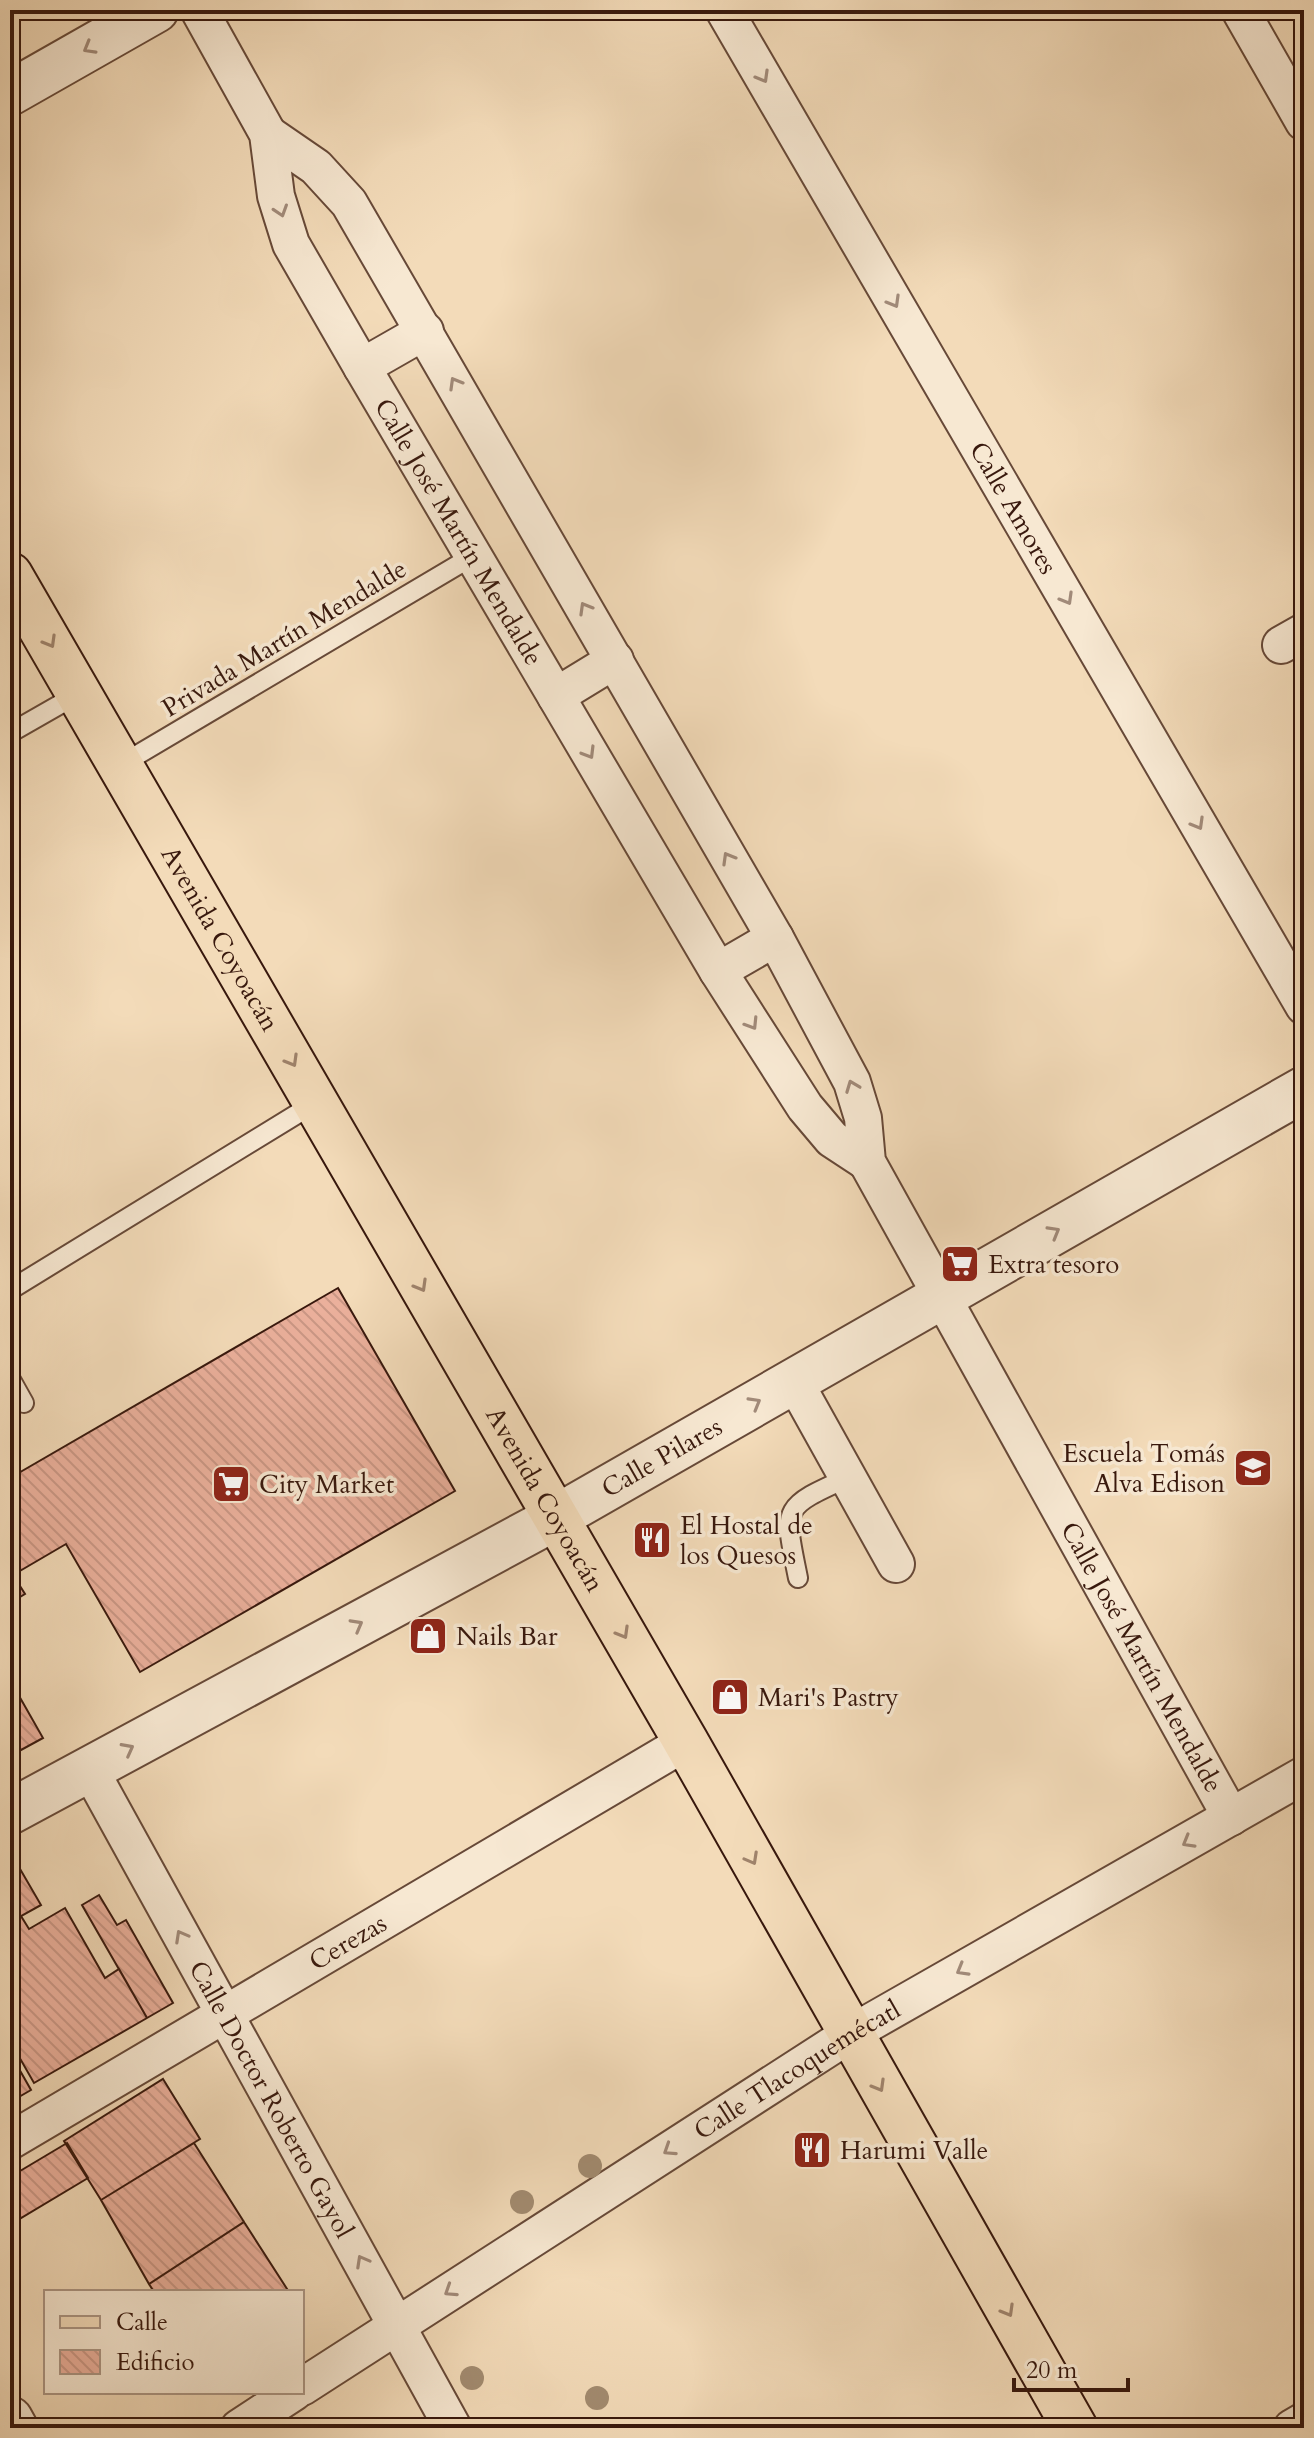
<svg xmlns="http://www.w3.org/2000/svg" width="1314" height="2438" viewBox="0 0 1314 2438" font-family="Cardo,serif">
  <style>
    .building { fill: url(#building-back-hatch); stroke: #38180d; stroke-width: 2 }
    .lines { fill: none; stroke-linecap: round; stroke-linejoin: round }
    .service-casing { stroke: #674938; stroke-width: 22 }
    .minor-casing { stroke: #674938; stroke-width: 40 }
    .tertiary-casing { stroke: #674938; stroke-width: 48 }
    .primary-casing { stroke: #38180d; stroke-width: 48 }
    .service { stroke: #f7e8d2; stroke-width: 18 }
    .minor { stroke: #f7e8d2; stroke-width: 36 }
    .tertiary { stroke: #f7e8d2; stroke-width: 44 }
    .primary { stroke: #f3dbb9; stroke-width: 44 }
    .tree { fill: #a28b70 }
    .oneway { stroke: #a18a79 }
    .oneway2 { stroke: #9f836c }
    .labels { text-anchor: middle; stroke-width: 7; stroke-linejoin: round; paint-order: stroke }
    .street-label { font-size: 26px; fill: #38180d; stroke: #f7e8d2 }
    .poi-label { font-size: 26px; fill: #38180d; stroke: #f7e8d2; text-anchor: start }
  </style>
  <defs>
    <pattern id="building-back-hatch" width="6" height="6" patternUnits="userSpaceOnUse" patternTransform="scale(2)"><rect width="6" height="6" fill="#ebb09c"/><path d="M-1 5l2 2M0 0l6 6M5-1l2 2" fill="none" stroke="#ca9785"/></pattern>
  </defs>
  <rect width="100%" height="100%" fill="#f3dbb9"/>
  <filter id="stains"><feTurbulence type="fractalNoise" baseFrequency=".0025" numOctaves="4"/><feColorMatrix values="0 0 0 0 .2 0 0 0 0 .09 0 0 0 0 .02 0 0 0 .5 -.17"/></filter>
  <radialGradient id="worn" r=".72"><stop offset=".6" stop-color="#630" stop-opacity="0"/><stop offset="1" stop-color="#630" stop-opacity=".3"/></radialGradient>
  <path class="building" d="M338,1288L455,1491L140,1672L66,1544L13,1575L25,1594L10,1603V1478Z
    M14,1687L43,1738L10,1756V1689Z
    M16,1862L41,1905L21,1916L29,1929L65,1908L105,1978L119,1969L147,2018L34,2083L10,2041V1865Z
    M99,1895L117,1925L126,1920L173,2003L147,2018L82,1905Z
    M10,2053L31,2090L10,2102Z
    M163,2079L200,2139L101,2200L64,2141Z
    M67,2143L88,2178L16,2221L10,2210V2177Z
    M194,2143L244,2222L149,2284L101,2200Z
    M244,2222L289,2292H154L149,2284Z"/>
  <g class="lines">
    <g class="service-casing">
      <path id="service" d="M10,733L80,693
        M122,764L473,556
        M10,1290L315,1103
        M10,1378L24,1403
        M798,1578C784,1508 780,1508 847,1478"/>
    </g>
    <g class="minor-casing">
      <g id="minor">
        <path id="s1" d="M199,10L268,134L276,196L291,244L362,367L718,971L805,1107L832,1139L867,1162"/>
        <path id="s2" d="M724,10L1304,1006"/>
        <path d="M1240,10L1304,122"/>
        <path id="s3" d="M268,134L316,167L349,203L775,938L852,1082L863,1118L867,1162L1231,1817"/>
        <path d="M362,367L425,331"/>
        <path d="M1281,645L1304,632"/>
        <path d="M556,696L615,660"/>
        <path d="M718,971L775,938"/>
        <path d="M794,1381L896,1564"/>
        <path id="s4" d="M90,1770L453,2428"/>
        <path id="s5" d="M10,2141L686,1742"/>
        <path id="s6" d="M302,2387L850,2034L1304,1775"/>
        <path d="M239,2428L294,2392"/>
        <path d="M1292,2428L1304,2421"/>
      </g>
    </g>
    <g class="tertiary-casing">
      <g id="tertiary">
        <path d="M10,93L156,10"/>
        <path id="s7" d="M10,1812L555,1518L1304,1089"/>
        <path d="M10,2419L15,2428"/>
      </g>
    </g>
    <g class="primary-casing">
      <g id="primary">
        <path id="s8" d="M10,575L686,1742L1075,2428"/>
      </g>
    </g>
    <use href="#service" class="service"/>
    <use href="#minor" class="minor"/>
    <use href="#tertiary" class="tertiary"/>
    <use href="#primary" class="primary"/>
  </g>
  <g class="tree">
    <circle cx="590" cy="2166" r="12"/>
    <circle cx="522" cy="2202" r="12"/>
    <circle cx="472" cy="2378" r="12"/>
    <circle cx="597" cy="2398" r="12"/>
  </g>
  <defs><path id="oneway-chevron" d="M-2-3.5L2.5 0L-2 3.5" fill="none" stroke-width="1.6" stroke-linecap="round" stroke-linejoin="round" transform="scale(2)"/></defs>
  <g class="oneway">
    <use href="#oneway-chevron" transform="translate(89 48) rotate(150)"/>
    <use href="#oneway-chevron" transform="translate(763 77) rotate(60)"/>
    <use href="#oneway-chevron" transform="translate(281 211) rotate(72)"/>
    <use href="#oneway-chevron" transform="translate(894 302) rotate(60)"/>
    <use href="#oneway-chevron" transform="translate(455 383) rotate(-120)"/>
    <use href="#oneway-chevron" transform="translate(1067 599) rotate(60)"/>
    <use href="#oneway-chevron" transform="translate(585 608) rotate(-120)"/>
    <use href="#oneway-chevron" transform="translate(589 753) rotate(59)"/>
    <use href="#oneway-chevron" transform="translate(1198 824) rotate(60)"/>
    <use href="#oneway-chevron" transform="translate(728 858) rotate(-120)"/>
    <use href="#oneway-chevron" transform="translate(752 1024) rotate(58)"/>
    <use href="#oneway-chevron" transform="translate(852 1086) rotate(-111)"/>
    <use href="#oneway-chevron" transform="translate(1054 1232) rotate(-30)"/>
    <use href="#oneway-chevron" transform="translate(755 1403) rotate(-30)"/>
    <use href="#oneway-chevron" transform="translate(357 1625) rotate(-29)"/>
    <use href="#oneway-chevron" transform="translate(128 1749) rotate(-28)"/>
    <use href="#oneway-chevron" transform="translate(1188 1842) rotate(150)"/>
    <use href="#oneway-chevron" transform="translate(181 1936) rotate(-119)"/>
    <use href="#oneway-chevron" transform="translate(962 1970) rotate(150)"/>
    <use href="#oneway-chevron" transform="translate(669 2150) rotate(147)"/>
    <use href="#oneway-chevron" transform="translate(362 2261) rotate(-119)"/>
    <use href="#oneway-chevron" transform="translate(450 2291) rotate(147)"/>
  </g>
  <g class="oneway2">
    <use href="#oneway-chevron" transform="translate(50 642) rotate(60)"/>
    <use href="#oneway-chevron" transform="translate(292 1061) rotate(60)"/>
    <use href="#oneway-chevron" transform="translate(421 1286) rotate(60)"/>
    <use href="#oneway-chevron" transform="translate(623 1633) rotate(60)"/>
    <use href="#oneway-chevron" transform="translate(752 1859) rotate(61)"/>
    <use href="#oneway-chevron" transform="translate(879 2086) rotate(60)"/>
    <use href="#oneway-chevron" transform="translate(1008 2311) rotate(60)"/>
  </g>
  <defs>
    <g id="supermarket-square" transform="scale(2)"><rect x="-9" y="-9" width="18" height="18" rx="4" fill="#8f2418" stroke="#f7e8d2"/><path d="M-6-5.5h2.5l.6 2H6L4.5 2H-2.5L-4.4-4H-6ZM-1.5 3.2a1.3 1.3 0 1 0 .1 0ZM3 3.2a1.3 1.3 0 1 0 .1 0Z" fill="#fff"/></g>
    <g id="school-square" transform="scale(2)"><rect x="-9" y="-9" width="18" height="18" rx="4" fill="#8f2418" stroke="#f7e8d2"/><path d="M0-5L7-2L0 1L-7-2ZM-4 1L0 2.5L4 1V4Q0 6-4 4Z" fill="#fff"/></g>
    <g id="restaurant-square" transform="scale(2)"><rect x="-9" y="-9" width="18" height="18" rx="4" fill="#8f2418" stroke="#f7e8d2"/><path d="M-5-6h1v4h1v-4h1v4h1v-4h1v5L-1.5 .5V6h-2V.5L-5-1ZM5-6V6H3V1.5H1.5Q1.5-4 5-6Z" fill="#fff"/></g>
    <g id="shop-square" transform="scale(2)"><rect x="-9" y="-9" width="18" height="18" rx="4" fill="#8f2418" stroke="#f7e8d2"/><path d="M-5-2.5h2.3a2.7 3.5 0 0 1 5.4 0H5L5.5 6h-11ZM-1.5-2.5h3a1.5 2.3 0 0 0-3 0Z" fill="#fff"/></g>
  </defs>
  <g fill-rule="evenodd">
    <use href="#supermarket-square" x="960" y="1264"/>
    <use href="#school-square" x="1253" y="1468"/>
    <use href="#supermarket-square" x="231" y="1484"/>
    <use href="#restaurant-square" x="652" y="1540"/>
    <use href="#shop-square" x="428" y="1636"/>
    <use href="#shop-square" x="730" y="1697"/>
    <use href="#restaurant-square" x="812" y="2150"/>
  </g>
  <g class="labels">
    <g class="street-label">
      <text dy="9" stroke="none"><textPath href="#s2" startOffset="576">Calle Amores</textPath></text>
      <text dy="9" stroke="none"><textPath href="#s1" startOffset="588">Calle José Martín Mendalde</textPath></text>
      <text transform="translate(284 638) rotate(-31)" y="9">Privada Martín Mendalde</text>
      <text dy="9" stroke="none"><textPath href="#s8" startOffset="420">Avenida Coyoacán</textPath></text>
      <text dy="9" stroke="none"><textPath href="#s7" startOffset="742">Calle Pilares</textPath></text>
      <text dy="9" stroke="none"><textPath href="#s8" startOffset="1068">Avenida Coyoacán</textPath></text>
      <text dy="9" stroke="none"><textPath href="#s3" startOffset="1768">Calle José Martín Mendalde</textPath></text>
      <text dy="9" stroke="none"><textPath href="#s5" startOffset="392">Cerezas</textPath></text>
      <text dy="9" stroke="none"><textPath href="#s6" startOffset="588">Calle Tlacoquemécatl</textPath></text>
      <text dy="9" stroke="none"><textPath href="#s4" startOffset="376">Calle Doctor Roberto Gayol</textPath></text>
    </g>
    <g class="poi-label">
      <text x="988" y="1273">Extra tesoro</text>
      <text x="1225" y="1462" text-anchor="end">Escuela Tomás<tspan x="1225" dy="30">Alva Edison</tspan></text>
      <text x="259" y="1493">City Market</text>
      <text x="680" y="1534">El Hostal de<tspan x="680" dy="30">los Quesos</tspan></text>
      <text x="456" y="1645">Nails Bar</text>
      <text x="758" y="1706">Mari's Pastry</text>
      <text x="840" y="2159">Harumi Valle</text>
    </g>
  </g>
  <rect width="1314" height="2438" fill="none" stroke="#f3dbb9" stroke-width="40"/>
  <rect x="12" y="12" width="1290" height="2414" fill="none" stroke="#38180d" stroke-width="4"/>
  <rect x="20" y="20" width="1274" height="2398" fill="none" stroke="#38180d" stroke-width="2"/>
  <rect x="44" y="2290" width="260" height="104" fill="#f7e8d2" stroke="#ab9583" stroke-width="2"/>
  <rect x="60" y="2316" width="40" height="12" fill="#f3dbb9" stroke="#ab9583" stroke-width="2"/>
  <text x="116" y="2330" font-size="24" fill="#38180d">Calle</text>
  <rect x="60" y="2350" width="40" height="24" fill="url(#building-back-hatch)" stroke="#ab9583" stroke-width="2"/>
  <text x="116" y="2370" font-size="24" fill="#38180d">Edificio</text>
  <path d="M1014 2378v12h114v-12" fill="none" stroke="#38180d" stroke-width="4"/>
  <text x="1026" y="2378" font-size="24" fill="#38180d" stroke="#f7e8d2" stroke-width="6" paint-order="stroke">20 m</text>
  <rect width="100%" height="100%" filter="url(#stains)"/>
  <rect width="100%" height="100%" fill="url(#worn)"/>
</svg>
